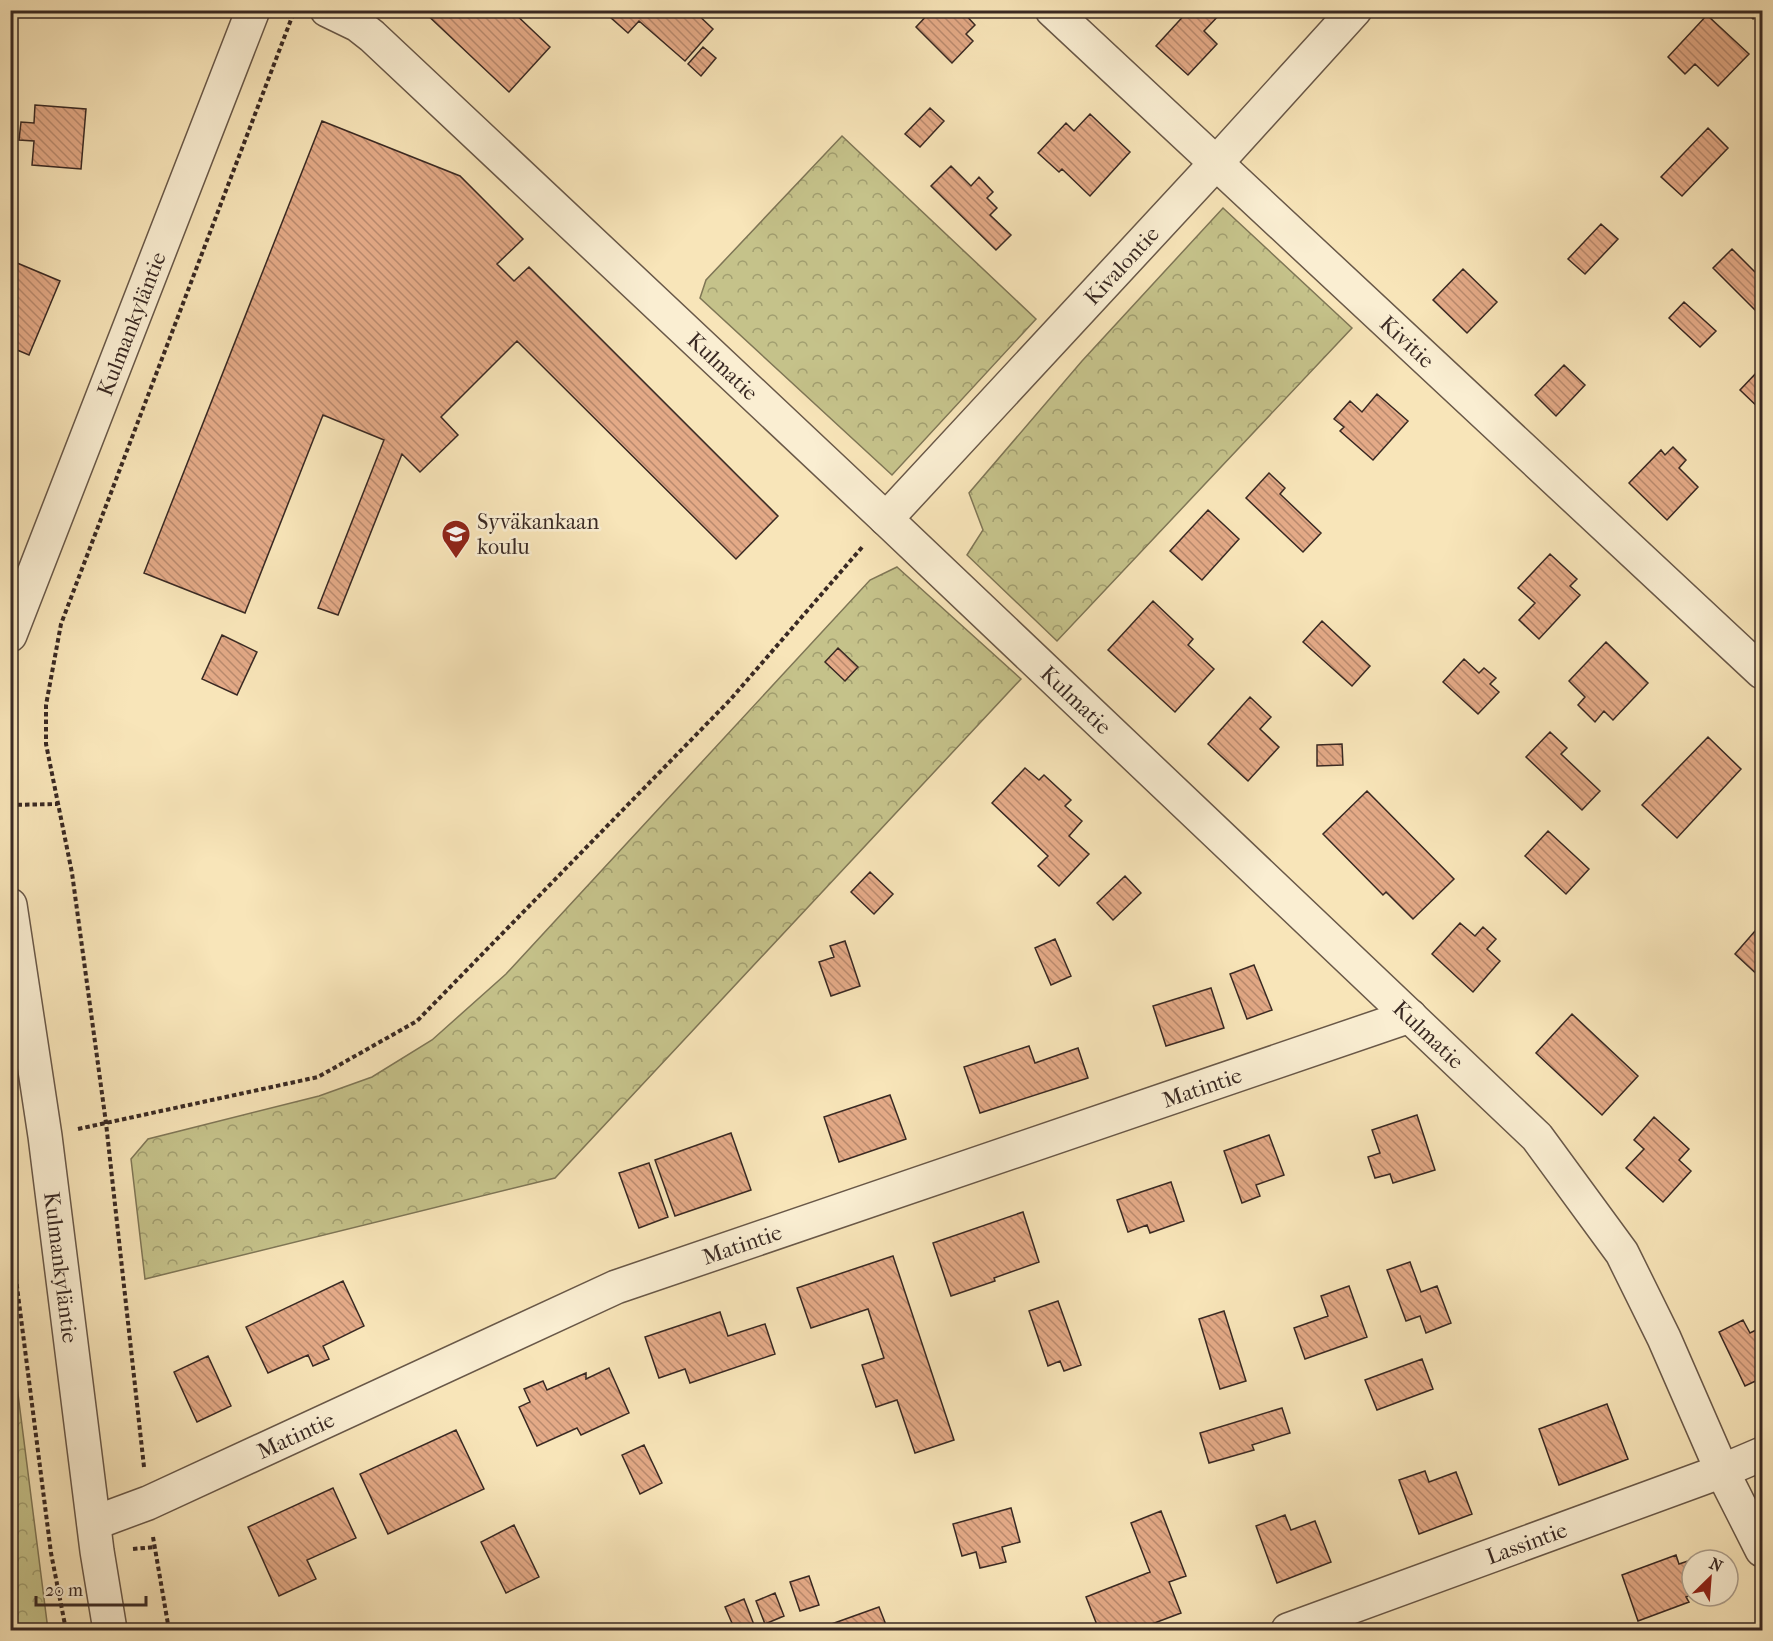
<svg xmlns="http://www.w3.org/2000/svg" width="1773" height="1641" viewBox="0 0 1773 1641" font-family="'IM FELL French Canon',serif">
  <style>
    .forest { fill: url(#forest-crowns); stroke: #7f7656; stroke-width: 1.5 }
    .building { fill: url(#building-back-hatch); stroke: #392923; stroke-width: 1.5 }
    .lines { fill: none; stroke-linecap: round; stroke-linejoin: round }
    .minor-casing { stroke: #695848; stroke-width: 36 }
    .path { stroke: #392923; stroke-width: 4; stroke-dasharray: 4.5 3; stroke-linecap: butt }
    .minor { stroke: #faeed2; stroke-width: 33 }
    .labels { text-anchor: middle; stroke-width: 5; stroke-linejoin: round; paint-order: stroke }
    .street-label { font-size: 22px; fill: #392923; stroke: #faeed2 }
    .poi-label { font-size: 22px; fill: #392923; stroke: #faeed2; text-anchor: start }
  </style>
  <defs>
    <pattern id="forest-crowns" width="20" height="18" patternUnits="userSpaceOnUse" patternTransform="scale(1.5)"><rect width="20" height="18" fill="#c5c28a"/><path d="M2 6a3 3 0 1 1 6 0M12 15a3 3 0 1 1 6 0" fill="none" stroke="#a19e70"/></pattern>
    <pattern id="building-back-hatch" width="6" height="6" patternUnits="userSpaceOnUse" patternTransform="scale(1.5)"><rect width="6" height="6" fill="#e4aa87"/><path d="M-1 5l2 2M0 0l6 6M5-1l2 2" fill="none" stroke="#ba8a6e"/></pattern>
  </defs>
  <rect width="100%" height="100%" fill="#f8e5b9"/>
  <filter id="stains"><feTurbulence type="fractalNoise" baseFrequency=".00333" numOctaves="4"/><feColorMatrix values="0 0 0 0 .2 0 0 0 0 .09 0 0 0 0 .02 0 0 0 .5 -.17"/></filter>
  <radialGradient id="worn" r=".72"><stop offset=".6" stop-color="#630" stop-opacity="0"/><stop offset="1" stop-color="#630" stop-opacity=".3"/></radialGradient>
  <path class="forest" d="M842,136L1036,319L892,475L700,298L706,280Z
    M1223,208L1352,328L1057,641L967,555L983,530L969,493L1082,361Z
    M897,567L1021,679L555,1178L145,1279L131,1159L148,1139L319,1096L372,1077L432,1040L506,974L870,580Z
    M10,1339H11L48,1630H11Z"/>
  <path class="building" d="M422,10H511L550,47L509,92Z
    M602,10H693L713,29L685,61L639,21L628,33Z
    M932,10H961L975,25L966,34L973,41L952,63L916,27Z
    M1189,10L1223,11L1204,31L1217,44L1188,75L1156,46Z
    M1707,15L1749,54L1718,86L1695,64L1685,74L1668,57Z
    M703,47L716,58L701,76L688,64Z
    M35,105L86,109L81,169L32,165L34,141L19,140L21,122L34,123Z
    M930,108L944,121L920,147L905,134Z
    M1090,114L1130,152L1090,196L1062,169L1059,172L1038,153L1066,123L1074,131Z
    M322,121L460,176L523,239L497,264L514,281L529,267L778,516L736,559L517,341L441,417L458,435L420,472L402,454L338,615L318,608L384,440L323,415L245,613L144,573Z
    M1708,128L1728,148L1682,196L1661,177Z
    M951,166L971,186L979,177L993,192L987,198L997,208L990,215L1011,235L996,250L931,186Z
    M1601,224L1618,239L1585,274L1568,259Z
    M1732,249L1762,279V317L1713,268Z
    M10,260L60,281L29,355L10,347Z
    M1463,269L1497,302L1467,333L1433,300Z
    M1684,302L1716,331L1700,347L1669,318Z
    M1564,365L1585,385L1556,416L1535,395Z
    M1759,370L1762,374V411L1740,390Z
    M1377,394L1408,421L1373,460L1340,431L1344,427L1334,419L1350,401L1362,412Z
    M1673,447L1686,460L1679,468L1698,487L1667,520L1629,483L1661,450L1665,455Z
    M1269,473L1285,488L1280,494L1321,533L1303,552L1246,498Z
    M1208,510L1239,539L1202,580L1170,551Z
    M1550,554L1577,579L1570,586L1580,595L1539,639L1519,620L1535,603L1518,588Z
    M1153,601L1193,639L1188,645L1214,669L1175,712L1108,650Z
    M1322,621L1370,666L1352,686L1303,642Z
    M222,635L257,652L237,695L202,679Z
    M1606,642L1648,683L1613,720L1604,711L1595,722L1578,705L1585,697L1569,681Z
    M838,648L858,667L845,681L825,662Z
    M1464,659L1479,673L1484,668L1496,678L1490,684L1499,692L1478,714L1443,682Z
    M1250,697L1271,717L1260,729L1279,747L1248,781L1208,744Z
    M1550,732L1567,748L1561,754L1600,791L1582,810L1526,757Z
    M1708,737L1741,769L1677,838L1642,805Z
    M1342,744L1343,765L1317,766V745Z
    M1025,768L1039,780L1044,775L1071,800L1065,806L1082,821L1069,836L1089,854L1059,886L1038,866L1048,856L992,803Z
    M1367,791L1454,879L1413,919L1386,892L1383,895L1323,834Z
    M1548,831L1589,869L1566,894L1525,856Z
    M870,872L893,894L874,914L851,892Z
    M1125,876L1141,893L1113,920L1097,903Z
    M1460,923L1475,936L1483,927L1496,939L1487,949L1500,961L1473,992L1432,954Z
    M1762,923V979L1735,954Z
    M1055,939L1071,976L1051,985L1035,948Z
    M845,941L860,986L831,996L819,962L834,957L830,946Z
    M1254,965L1272,1010L1247,1019L1230,974Z
    M1211,988L1224,1028L1166,1046L1153,1006Z
    M1572,1014L1638,1076L1602,1115L1536,1053Z
    M1029,1046L1035,1063L1078,1048L1088,1078L980,1113L964,1067Z
    M890,1095L906,1139L839,1162L824,1117Z
    M1417,1115L1435,1170L1393,1183L1390,1174L1375,1178L1368,1157L1380,1153L1372,1130Z
    M1654,1117L1689,1149L1679,1160L1691,1171L1663,1202L1626,1168L1644,1149L1634,1140Z
    M731,1133L751,1190L675,1216L655,1160Z
    M1269,1135L1284,1175L1256,1185L1260,1196L1242,1203L1224,1151Z
    M649,1163L668,1217L639,1228L619,1173Z
    M1171,1182L1184,1221L1150,1233L1147,1225L1128,1232L1117,1200Z
    M1023,1212L1039,1262L994,1278L995,1281L951,1296L933,1243Z
    M893,1256L954,1440L915,1453L897,1400L876,1407L862,1365L884,1358L868,1309L811,1328L797,1288Z
    M1410,1262L1421,1292L1437,1286L1451,1323L1426,1333L1420,1316L1406,1321L1387,1270Z
    M343,1281L364,1326L323,1346L329,1359L313,1366L308,1355L268,1373L246,1327Z
    M1349,1286L1367,1337L1305,1359L1294,1328L1328,1316L1321,1296Z
    M1058,1301L1081,1365L1064,1371L1060,1361L1048,1366L1029,1311Z
    M1224,1311L1246,1381L1220,1389L1199,1319Z
    M720,1312L728,1336L765,1324L775,1354L690,1383L685,1369L659,1378L645,1337Z
    M1743,1320L1750,1333L1762,1327V1378L1745,1386L1719,1332Z
    M208,1356L231,1406L197,1422L174,1372Z
    M1422,1359L1433,1389L1377,1410L1365,1380Z
    M609,1368L629,1413L581,1435L577,1428L537,1446L519,1407L530,1402L524,1389L543,1381L547,1390L586,1373V1379Z
    M1607,1404L1628,1459L1559,1485L1539,1429Z
    M1282,1408L1290,1433L1252,1445L1254,1450L1209,1463L1200,1433Z
    M456,1430L484,1489L388,1534L360,1474Z
    M644,1445L662,1483L640,1494L622,1455Z
    M1425,1471L1429,1482L1456,1472L1472,1514L1419,1534L1399,1480Z
    M333,1488L356,1538L307,1560L316,1579L279,1596L248,1527Z
    M1011,1508L1020,1542L1002,1547L1006,1562L980,1568L976,1552L962,1556L953,1524Z
    M1161,1511L1186,1576L1169,1582L1181,1613L1136,1630H1099L1086,1597L1150,1572L1131,1523Z
    M1285,1515L1291,1530L1315,1521L1331,1562L1277,1583L1256,1526Z
    M514,1525L539,1577L506,1593L481,1542Z
    M1676,1555L1679,1564L1691,1560L1692,1563V1595L1686,1597L1689,1602L1638,1621L1622,1575Z
    M809,1576L819,1605L800,1611L790,1582Z
    M775,1593L784,1616L765,1624L756,1601Z
    M744,1599L756,1630H735L725,1607Z
    M879,1607L888,1630H828L826,1626Z"/>
  <g class="lines">
    <g class="minor-casing">
      <g id="minor">
        <path id="s1" d="M327,10L358,25L372,36L886,519L1537,1137L1622,1253L1664,1338L1722,1471L1762,1550"/>
        <path id="s2" d="M1052,10L1762,672"/>
        <path id="s3" d="M886,519L1217,162L1355,10"/>
        <path id="s4" d="M10,635L253,10"/>
        <path id="s5" d="M10,905L45,1136L97,1551L110,1630"/>
        <path id="s6" d="M94,1523L148,1503L616,1287L1410,1016"/>
        <path id="s7" d="M1288,1630L1722,1471L1762,1454"/>
      </g>
    </g>
    <path class="path" d="M1746,10L1762,26
      M10,805L58,804
      M78,1129L318,1077L417,1021L730,700L864,545
      M10,1232L51,1553L66,1630
      M144,1467L106,1123L72,873L46,744V705L61,624L292,17
      M153,1537L169,1630
      M133,1549L155,1547"/>
    <use href="#minor" class="minor"/>
  </g>
  <defs>
    <g id="school-pin" transform="scale(1.5)"><path d="M0 17L-7.5 6A9.5 9.5 0 1 1 7.5 6Z" fill="#8f2418" stroke="#faeed2"/><path d="M0-5L7-2L0 1L-7-2ZM-4 1L0 2.5L4 1V4Q0 6-4 4Z" fill="#fff"/></g>
  </defs>
  <g fill-rule="evenodd">
    <use href="#school-pin" x="456" y="534"/>
  </g>
  <g class="labels">
    <g class="street-label">
      <text dy="8" stroke="none"><textPath href="#s3" startOffset="346">Kivalontie</textPath></text>
      <text dy="8" stroke="none"><textPath href="#s4" startOffset="334">Kulmankyläntie</textPath></text>
      <text dy="8" stroke="none"><textPath href="#s2" startOffset="486">Kivitie</textPath></text>
      <text dy="8" stroke="none"><textPath href="#s1" startOffset="534">Kulmatie</textPath></text>
      <text dy="8" stroke="none"><textPath href="#s1" startOffset="1020">Kulmatie</textPath></text>
      <text dy="8" stroke="none"><textPath href="#s1" startOffset="1506">Kulmatie</textPath></text>
      <text dy="8" stroke="none"><textPath href="#s6" startOffset="1192">Matintie</textPath></text>
      <text dy="8" stroke="none"><textPath href="#s6" startOffset="706">Matintie</textPath></text>
      <text dy="8" stroke="none"><textPath href="#s5" startOffset="366">Kulmankyläntie</textPath></text>
      <text dy="8" stroke="none"><textPath href="#s6" startOffset="220">Matintie</textPath></text>
      <text dy="8" stroke="none"><textPath href="#s7" startOffset="254">Lassintie</textPath></text>
    </g>
    <g class="poi-label">
      <text x="477" y="529">Syväkankaan<tspan x="477" dy="25">koulu</tspan></text>
    </g>
  </g>
  <rect width="1773" height="1641" fill="none" stroke="#f8e5b9" stroke-width="36"/>
  <rect x="12" y="12" width="1749" height="1617" fill="none" stroke="#392923" stroke-width="3"/>
  <rect x="18" y="18" width="1737" height="1605" fill="none" stroke="#392923" stroke-width="1.5"/>
  <g transform="translate(1710 1578) rotate(25)"><circle r="28" fill="#faeed2" stroke="#ad9f8c" stroke-width="1.5"/>
  <path d="M0-4.5L10 22L0 15L-10 22Z" fill="#8f2418"/>
  <text y="-9" font-size="16" font-weight="bold" text-anchor="middle" fill="#392923">N</text>
  </g>
  <path d="M36 1596v9h110v-9" fill="none" stroke="#392923" stroke-width="3"/>
  <text x="45" y="1596" font-size="18" fill="#392923" stroke="#faeed2" stroke-width="4.5" paint-order="stroke">20 m</text>
  <rect width="100%" height="100%" filter="url(#stains)"/>
  <rect width="100%" height="100%" fill="url(#worn)"/>
</svg>
